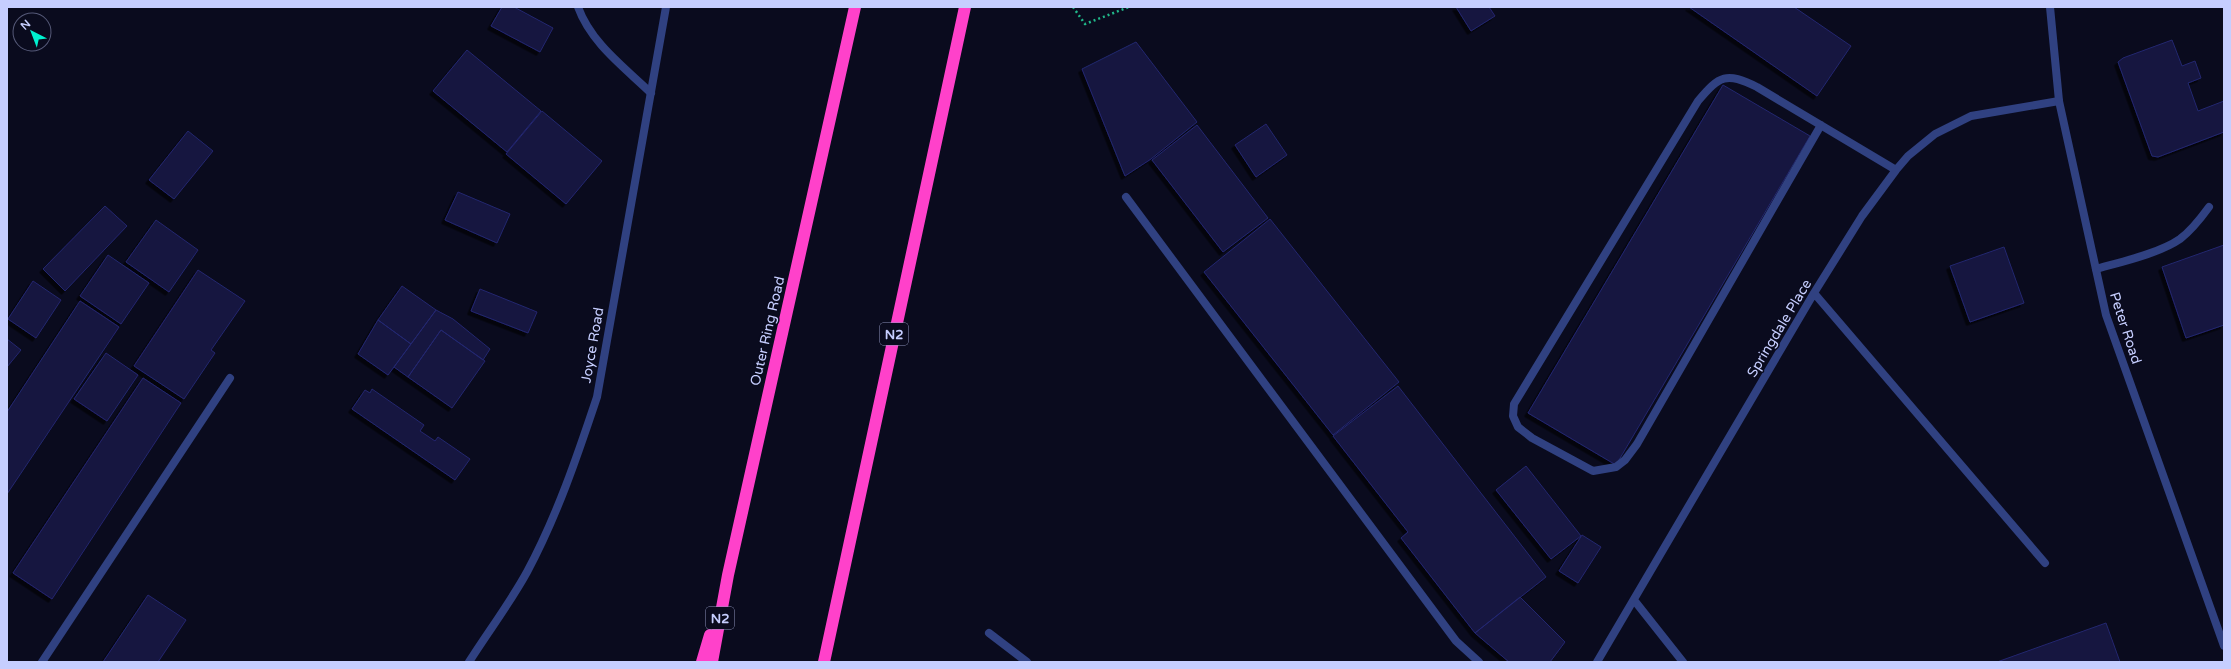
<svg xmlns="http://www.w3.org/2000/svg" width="2231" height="669" viewBox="0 0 2231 669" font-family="'Varela Round',sans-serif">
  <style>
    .building { fill: #141640; stroke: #24276f; filter: url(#shadow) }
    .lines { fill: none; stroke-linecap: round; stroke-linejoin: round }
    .path { stroke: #21b88a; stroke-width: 2.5; stroke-dasharray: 2 3; stroke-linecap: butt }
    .lane { stroke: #304181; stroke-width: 8 }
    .street { stroke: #304181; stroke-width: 8 }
    .highway { stroke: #ff41ca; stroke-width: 12 }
    .labels { text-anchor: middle; stroke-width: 3; stroke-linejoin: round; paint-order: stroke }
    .shield { fill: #0a0b1e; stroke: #8e94bc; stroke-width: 1 }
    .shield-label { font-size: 13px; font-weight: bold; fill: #c6ceff }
    .street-label { font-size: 14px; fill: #c6ceff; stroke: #0a0b1e }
  </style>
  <defs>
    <filter id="shadow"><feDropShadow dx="-3.5" dy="3.5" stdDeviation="0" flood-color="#0009"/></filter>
  </defs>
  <rect width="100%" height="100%" fill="#0a0b1e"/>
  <path class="building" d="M502,7H514L553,28L540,52L491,26Z
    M1456,7H1489L1495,16L1471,31Z
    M1689,7H1794L1851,46L1817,96Z
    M2172,40L2182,66L2195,61L2201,78L2188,83L2198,111L2224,101V132L2158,157L2152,156L2118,62L2123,58Z
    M1136,42L1197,122L1151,159L1125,176L1082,69Z
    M467,50L541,111L507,152L433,91Z
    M1723,85L1810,136L1616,465L1528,413Z
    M542,111L602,161L566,204L506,154Z
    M1266,124L1287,155L1256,177L1235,145Z
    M1197,125L1268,218L1223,252L1152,160Z
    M188,131L213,151L174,199L149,180Z
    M458,192L510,214L497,243L445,220Z
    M105,206L127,226L65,291L43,269Z
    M1270,219L1399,382L1333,435L1204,272Z
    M156,220L198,250L169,292L126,262Z
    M2224,245V325L2186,338L2162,267Z
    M2004,247L2024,303L1970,322L1950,266Z
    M108,255L149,283L121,324L80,296Z
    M198,270L245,301L211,350L215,353L184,399L134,366Z
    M33,281L61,300L36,338L8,319Z
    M402,286L436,310L411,344L378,320Z
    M480,289L537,312L528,333L471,311Z
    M80,301L119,327L7,494V412Z
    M436,310L453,319L490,349L483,360L441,330L408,377L394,367Z
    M378,320L411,344L388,375L358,354Z
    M441,330L485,361L452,408L408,377Z
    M7,339L21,350L7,367Z
    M106,353L138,375L107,421L74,399Z
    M143,378L181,403L52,599L13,573Z
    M1398,386L1546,577L1475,633L1401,538L1408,532L1333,436Z
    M372,389L424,425L420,431L435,441L438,437L470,459L455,480L352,409L365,390L370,393Z
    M1526,466L1581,536L1551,559L1496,490Z
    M1582,535L1601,547L1578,583L1559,571Z
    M148,595L186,620L158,662H103Z
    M1520,597L1565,642L1550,662H1509L1475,633Z
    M2106,623L2120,662H1997Z"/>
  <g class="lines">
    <path class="path" d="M1073,7L1085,24L1129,7"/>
    <path class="lane" d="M578,7C591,43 624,67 651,93
      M1821,125L1637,444L1625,460L1616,467L1593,471L1532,438L1518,427L1513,416L1514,404L1698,101C1720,75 1726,72 1757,87L1896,170
      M1126,197L1456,641L1479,662
      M2096,269C2121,262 2160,253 2180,239C2192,230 2201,218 2209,207
      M1814,293L2045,563
      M1634,600L1683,662
      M989,633L1027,662
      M42,662L230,378
      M1597,662L1814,293L1862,216L1896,170L1908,156L1935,134L1971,116L2059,101"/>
    <path class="street" d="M2050,7L2059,101L2106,315L2224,646
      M469,662C488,632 510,603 527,572C557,516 577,457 597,397L666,7"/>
    <path class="highway" d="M702,662L710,635
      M712,662L728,575L855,7
      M824,662L965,7"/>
  </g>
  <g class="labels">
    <g class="shield">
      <rect x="880" y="323" width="28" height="22" rx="3"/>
      <rect x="706" y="607" width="28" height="22" rx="3"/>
    </g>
    <g class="shield-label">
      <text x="894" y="339">N2</text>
      <text x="720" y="623">N2</text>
    </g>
    <g class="street-label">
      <text transform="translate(1779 328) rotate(-59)" y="5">Springdale Place</text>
      <text transform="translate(2126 328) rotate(72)" y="5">Peter Road</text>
      <text transform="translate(767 331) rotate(-77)" y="5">Outer Ring Road</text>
      <text transform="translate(592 345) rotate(-80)" y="5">Joyce Road</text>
    </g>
  </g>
  <rect width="2231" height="669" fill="none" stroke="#c6ceff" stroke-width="16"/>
  <g transform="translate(32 32) rotate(318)"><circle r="19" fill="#0a0b1e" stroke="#555978"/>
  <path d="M0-3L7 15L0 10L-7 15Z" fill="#00f1cf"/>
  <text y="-6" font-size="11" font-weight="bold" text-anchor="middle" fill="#c6ceff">N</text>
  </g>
</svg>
